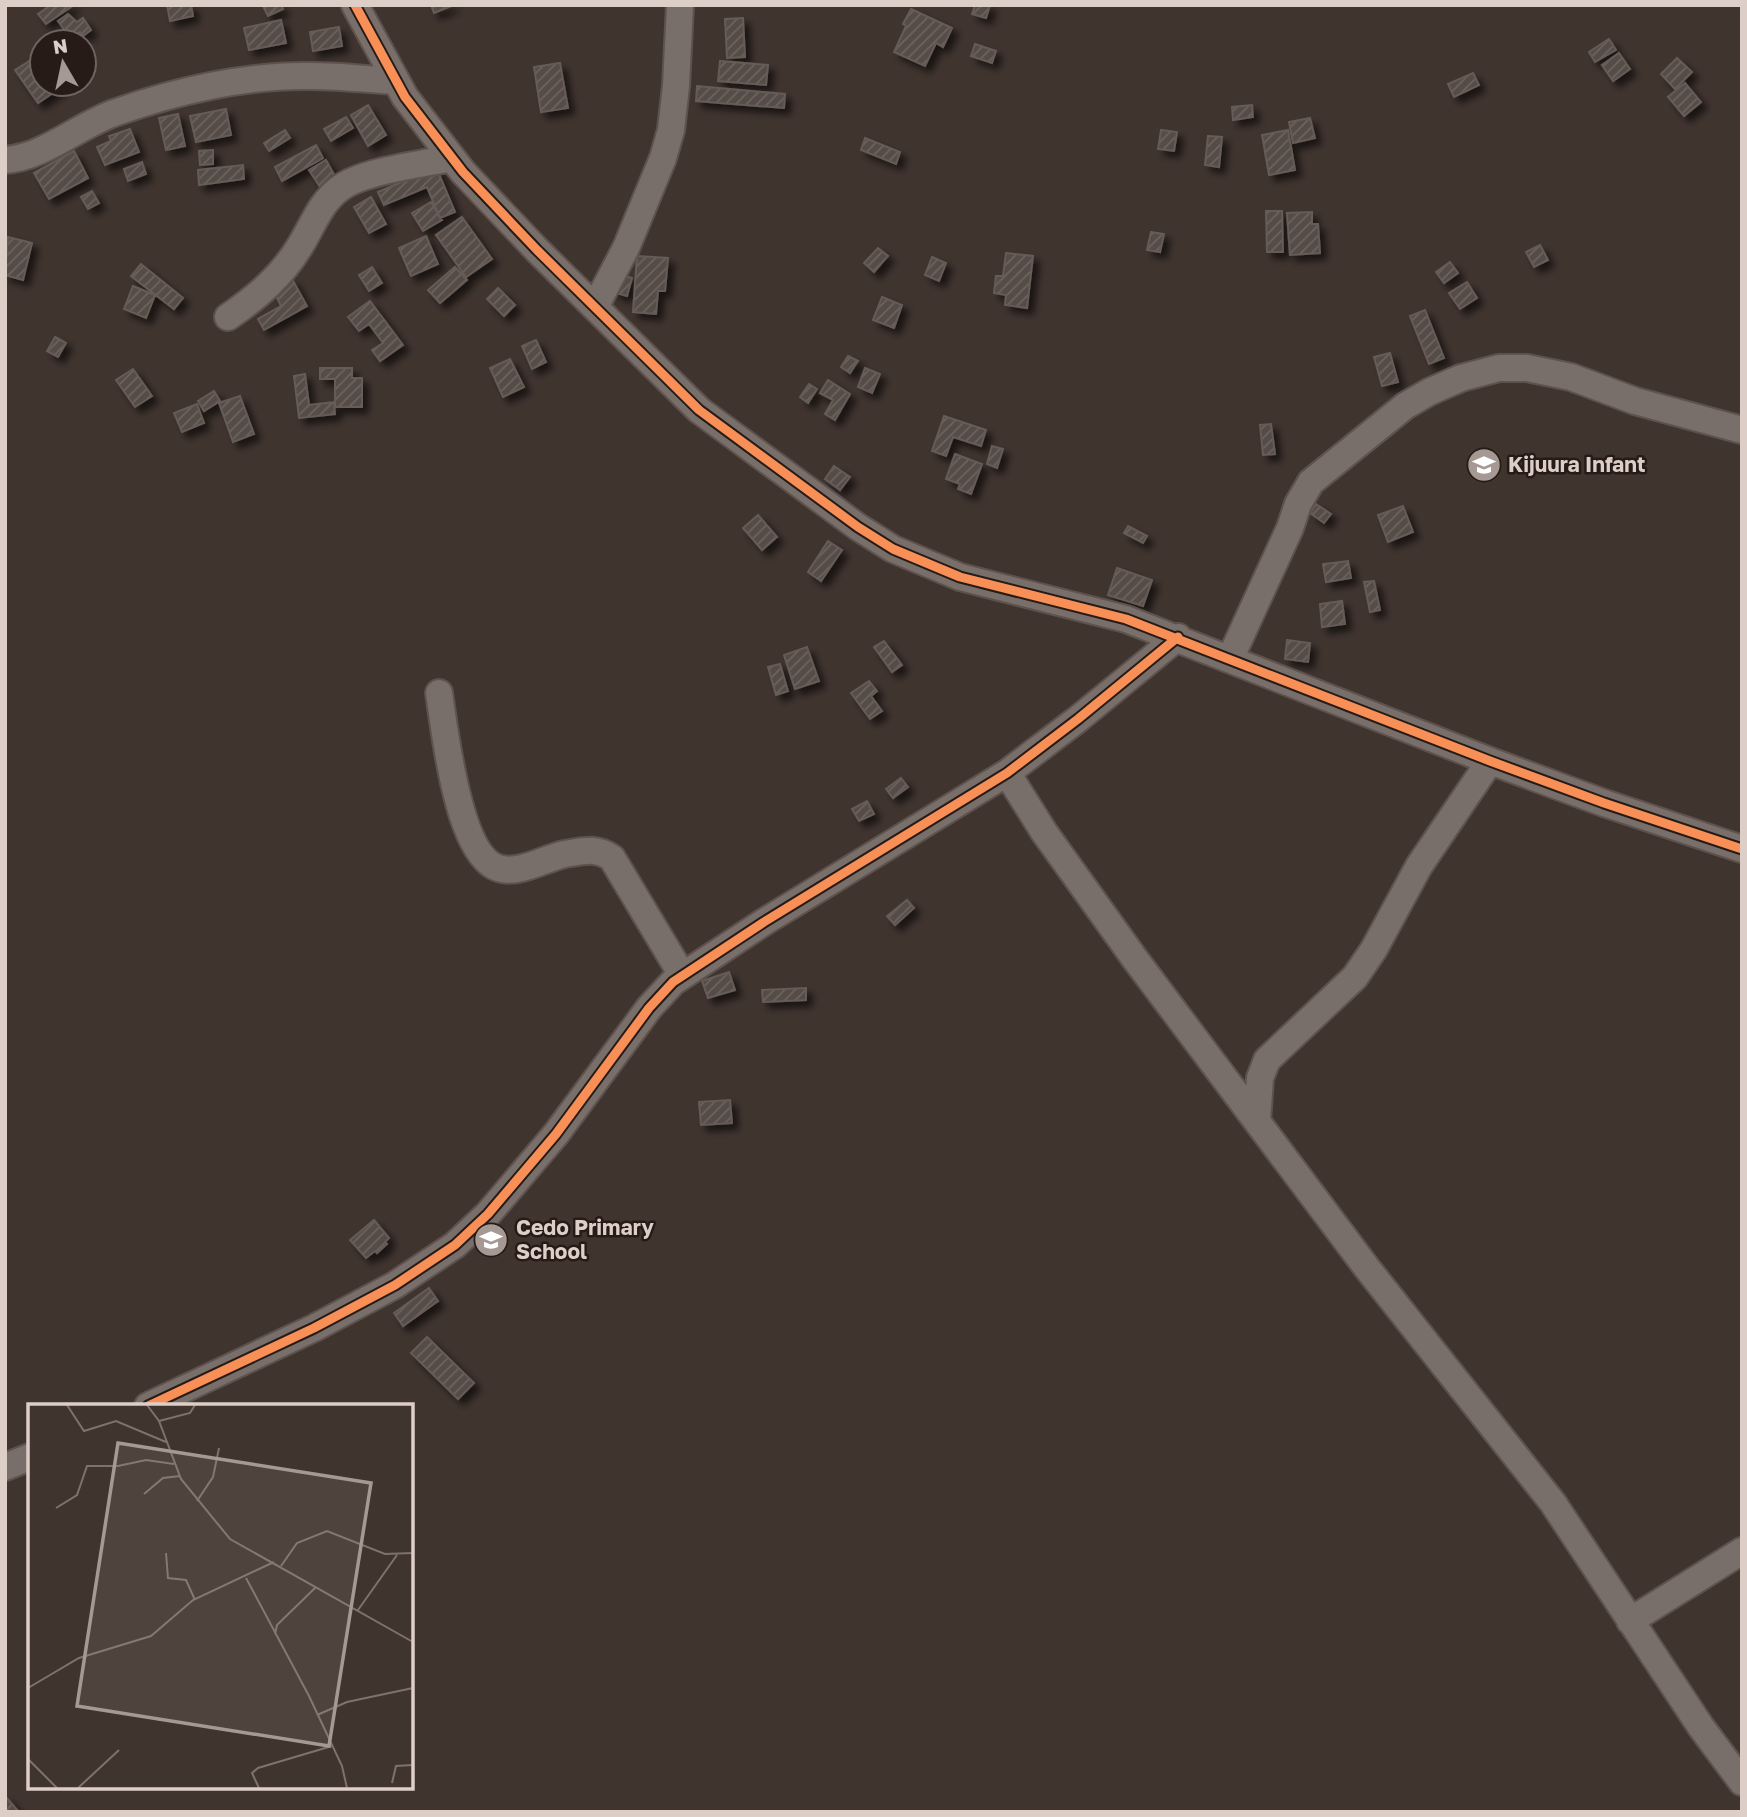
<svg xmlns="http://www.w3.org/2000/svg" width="1747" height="1817" viewBox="0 0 1747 1817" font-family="'Golos Text',sans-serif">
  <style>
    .building { fill: url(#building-hatch); stroke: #665b57; stroke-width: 2; filter: url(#shadow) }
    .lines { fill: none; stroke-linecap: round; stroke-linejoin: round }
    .minor-casing { stroke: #5e524e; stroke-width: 30 }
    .minor { stroke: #786e6a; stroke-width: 26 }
    .cycleway-casing { stroke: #261b17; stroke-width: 13 }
    .cycleway { stroke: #f78f57; stroke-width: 9 }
    .labels { text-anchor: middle; stroke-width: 5; stroke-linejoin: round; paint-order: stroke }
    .poi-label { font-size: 21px; font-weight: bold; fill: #ddcec8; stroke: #261b17; text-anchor: start }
    .inset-road { fill: none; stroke: #7f726c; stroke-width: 2 }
    .view { fill: #a69892; fill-opacity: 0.15; stroke: #a69892; stroke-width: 3.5 }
    .inset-edge { fill: none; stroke: #ddcec8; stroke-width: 3.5 }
  </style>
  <defs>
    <pattern id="building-hatch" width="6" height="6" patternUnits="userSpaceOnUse" patternTransform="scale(1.75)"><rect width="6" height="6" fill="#554b46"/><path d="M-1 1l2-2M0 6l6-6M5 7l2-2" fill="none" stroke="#6d645f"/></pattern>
    <filter id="shadow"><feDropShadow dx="6" dy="6" stdDeviation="3.5" flood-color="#0009"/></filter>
  </defs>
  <rect width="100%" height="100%" fill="#40342f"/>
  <path class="building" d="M51,5H74L46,24L38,14Z
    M167,5H191L193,16L170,21Z
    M281,5L283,9L268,16L263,6Z
    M431,5H454L434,13Z
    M975,5H990L986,18L972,14Z
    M911,9L952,28L943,47L936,43L925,66L894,52L906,26L903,24Z
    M68,14L77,22L83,18L91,30L83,36L80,32L70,38L58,21Z
    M743,18L745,57L727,58L725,19Z
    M281,20L286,43L249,50L244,28Z
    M339,27L342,46L313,51L310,32Z
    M1609,39L1616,50L1595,62L1589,52Z
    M975,44L996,51L992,63L971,56Z
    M42,53V84H66L38,103L15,70Z
    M1619,53L1630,69L1613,81L1602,65Z
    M1677,58L1692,72L1675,89L1661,74Z
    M720,61L768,65L766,85L718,81Z
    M560,63L568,108L541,112L534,67Z
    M1473,73L1479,85L1454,97L1448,84Z
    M1685,83L1701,102L1684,116L1668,97Z
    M697,86L785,94L784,108L696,101Z
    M368,105L386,135L368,146L351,115Z
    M1252,105L1253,117L1233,120L1232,107Z
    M226,109L231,135L196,142L190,116Z
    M178,114L185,146L166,150L159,118Z
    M346,117L353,128L331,141L324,129Z
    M1310,118L1315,138L1293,143L1289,122Z
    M130,129L139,152L105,165L97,147L111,141L109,136Z
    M285,130L290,138L269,151L264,143Z
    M1161,130L1177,132L1174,151L1158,149Z
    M1288,130L1295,170L1269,175L1262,135Z
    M1208,136L1222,137L1219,167L1205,165Z
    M865,138L900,152L896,164L861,150Z
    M316,145L323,158L282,181L275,167Z
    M213,150V164L200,165L199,151Z
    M74,151L88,178L49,199L34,173Z
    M326,160L336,178L320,187L309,170Z
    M142,162L146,174L128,181L124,169Z
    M243,165L244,179L199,185L198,170Z
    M436,167L455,212L440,218L427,187L384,205L378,192Z
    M92,191L99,203L88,209L81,197Z
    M371,197L386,224L369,233L354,207Z
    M431,202L442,220L423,231L412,213Z
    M1266,211H1282L1283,252H1267Z
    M1312,212V224H1318L1320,253L1290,255L1287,213Z
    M462,217L492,259L466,277L436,235Z
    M1151,232L1164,234L1160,252L1147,250Z
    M426,236L438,264L411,276L399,248Z
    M8,237L32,243L23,280L5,275Z
    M1540,245L1548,260L1534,267L1526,252Z
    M878,248L888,256L874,272L864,263Z
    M1006,253L1033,256L1027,308L1005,305L1006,295L994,293L996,276H1003Z
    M637,256L668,258L665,291H658L656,314L633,312Z
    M932,257L946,263L939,281L925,275Z
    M1450,262L1458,273L1444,283L1436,272Z
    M141,264L183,298L174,309L131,276Z
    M372,267L382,283L369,291L359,275Z
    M455,267L467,280L440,303L428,290Z
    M617,274L632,278L627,296L613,292Z
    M292,279L307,306L264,330L258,319L281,306L273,290Z
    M1467,282L1477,298L1460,309L1449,293Z
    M133,286L155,295L146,318L124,309Z
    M498,288L515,305L504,316L487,299Z
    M882,297L902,305L894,328L873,320Z
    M370,301L403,345L380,361L372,350L383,343L369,324L359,331L348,317Z
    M1425,310L1444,358L1429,364L1410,316Z
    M55,337L66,343L58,357L47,351Z
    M536,340L546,362L532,369L522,346Z
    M1390,353L1398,382L1382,386L1374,357Z
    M848,356L858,361L850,373L841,367Z
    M510,359L524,387L503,397L490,368Z
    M320,368H352V378H362V407H335V379H320Z
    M865,368L880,374L872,393L858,387Z
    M133,369L152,396L135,407L116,380Z
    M305,374L309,405L334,402L335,414L299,418L294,376Z
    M828,380L850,394L835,420L825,414L833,400L820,393Z
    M809,384L817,389L808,403L800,397Z
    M214,391L220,401L204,411L198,401Z
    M240,396L254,434L233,442L219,403Z
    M197,404L204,423L182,432L174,413Z
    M944,416L986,430L981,446L953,437L946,456L932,451Z
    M1271,424L1275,454L1263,455L1260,425Z
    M992,446L1003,449L997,468L987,464Z
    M955,454L982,464L971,494L958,489L960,484L946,479Z
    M834,466L850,477L840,490L825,479Z
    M1316,504L1331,514L1324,523L1310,513Z
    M1403,506L1413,532L1388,542L1378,515Z
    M758,515L777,537L762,550L743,528Z
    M1128,526L1147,536L1143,543L1124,533Z
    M828,541L842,550L821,581L808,572Z
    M1348,561L1351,578L1326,582L1323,564Z
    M1117,568L1152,580L1143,606L1108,595Z
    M1374,581L1380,610L1370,612L1364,582Z
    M1342,601L1345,624L1322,627L1320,604Z
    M1287,640L1310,643L1308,662L1285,659Z
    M884,641L902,665L892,672L874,647Z
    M807,647L819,681L795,689L784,655Z
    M780,664L788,691L776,695L768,667Z
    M869,681L877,691L871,696L882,711L870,719L851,693Z
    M901,778L908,787L893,798L886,789Z
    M867,801L874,814L859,821L852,809Z
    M907,900L914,908L895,925L887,916Z
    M729,972L735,990L708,998L702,981Z
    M806,988V1000L763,1002L762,990Z
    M730,1100L732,1123L701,1125L699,1102Z
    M374,1220L389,1238L385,1242L387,1244L377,1253L375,1251L366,1258L350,1240Z
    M429,1288L438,1301L403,1326L394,1313Z
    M427,1337L474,1383L458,1399L411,1353Z
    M5,1796L19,1812H5Z"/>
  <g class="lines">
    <g class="minor-casing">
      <path id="minor" d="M355,5L405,97L463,172L537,250L699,410L858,527L893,549L960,577L1126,619L1490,761L1604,803L1742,849
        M5,160C46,157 78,125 117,112C176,91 246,75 309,76C338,76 366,79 394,81
        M595,307L626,248L663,158L671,130L676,86L680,5
        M228,317C257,297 282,276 300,246C312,227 320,203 339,189C361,171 423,164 452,158
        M1230,659L1290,528L1298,504L1311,482L1405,406L1429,392L1461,378L1499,368H1527L1571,377L1635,401L1742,430
        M439,693C445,731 458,862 502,869C522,873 546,858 565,854C583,851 596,847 612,858L682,975
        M1007,773L1044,832L1135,959L1367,1268L1553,1503L1701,1727L1742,1782
        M1257,1121L1260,1078L1267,1060L1355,977L1374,949L1419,866L1490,761
        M148,1406L314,1328L395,1285L455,1245L488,1214L556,1134L649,1008L673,982L764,922L1007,773L1078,719L1178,637
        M5,1467L30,1457
        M1630,1621L1742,1551"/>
    </g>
    <use href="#minor" class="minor"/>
    <g class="cycleway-casing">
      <path id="cycleway" d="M355,5L405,97L463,172L537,250L699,410L858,527L893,549L960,577L1126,619L1490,761L1604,803L1742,849
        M148,1406L314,1328L395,1285L455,1245L488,1214L556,1134L649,1008L673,982L764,922L1007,773L1078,719L1178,637"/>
    </g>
    <use href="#cycleway" class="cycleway"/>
  </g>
  <defs>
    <g id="school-disc" transform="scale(1.75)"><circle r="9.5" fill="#a69892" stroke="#261b17"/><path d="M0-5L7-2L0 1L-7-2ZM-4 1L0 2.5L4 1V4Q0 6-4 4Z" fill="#fff"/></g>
  </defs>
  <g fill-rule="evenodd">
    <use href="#school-disc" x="1484" y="465"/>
    <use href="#school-disc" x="491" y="1240"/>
  </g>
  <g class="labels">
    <g class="poi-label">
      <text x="1508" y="472">Kijuura Infant</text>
      <text x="516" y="1235">Cedo Primary<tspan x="516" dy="24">School</tspan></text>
    </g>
  </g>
  <g transform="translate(28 1404)">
    <rect width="385" height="385" fill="#40342f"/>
    <path class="inset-road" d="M39,1L56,27L88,17L138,38M119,1L131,17L153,75L202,135L385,238M131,17L162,9L167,1M116,90L135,74L152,72M169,97L185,73L191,44M28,104L49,91L59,62H90L118,56L146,60M138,149L140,174L158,176L167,196M253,162L269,139L299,127L357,150L385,149M218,174L281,292L314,362L319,384M330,206L369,151M247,230L249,221L288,183M0,284L51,254L123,232L165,196L246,158M289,311L319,298L385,284M0,355L29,384M364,379L368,362L385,361M50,384L91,346M231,384L224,369L230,364L304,342"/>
    <path class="view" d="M90,39L343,79L301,342L49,302Z"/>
    <rect width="385" height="385" class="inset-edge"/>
  </g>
  <rect width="1747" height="1817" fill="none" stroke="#ddcec8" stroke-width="14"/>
  <g transform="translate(63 63) rotate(351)"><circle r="33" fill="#261b17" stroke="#6f635e" stroke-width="2"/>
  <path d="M0-5L12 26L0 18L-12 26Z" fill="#a69892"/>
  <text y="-10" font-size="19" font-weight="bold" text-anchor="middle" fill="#ddcec8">N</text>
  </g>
</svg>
